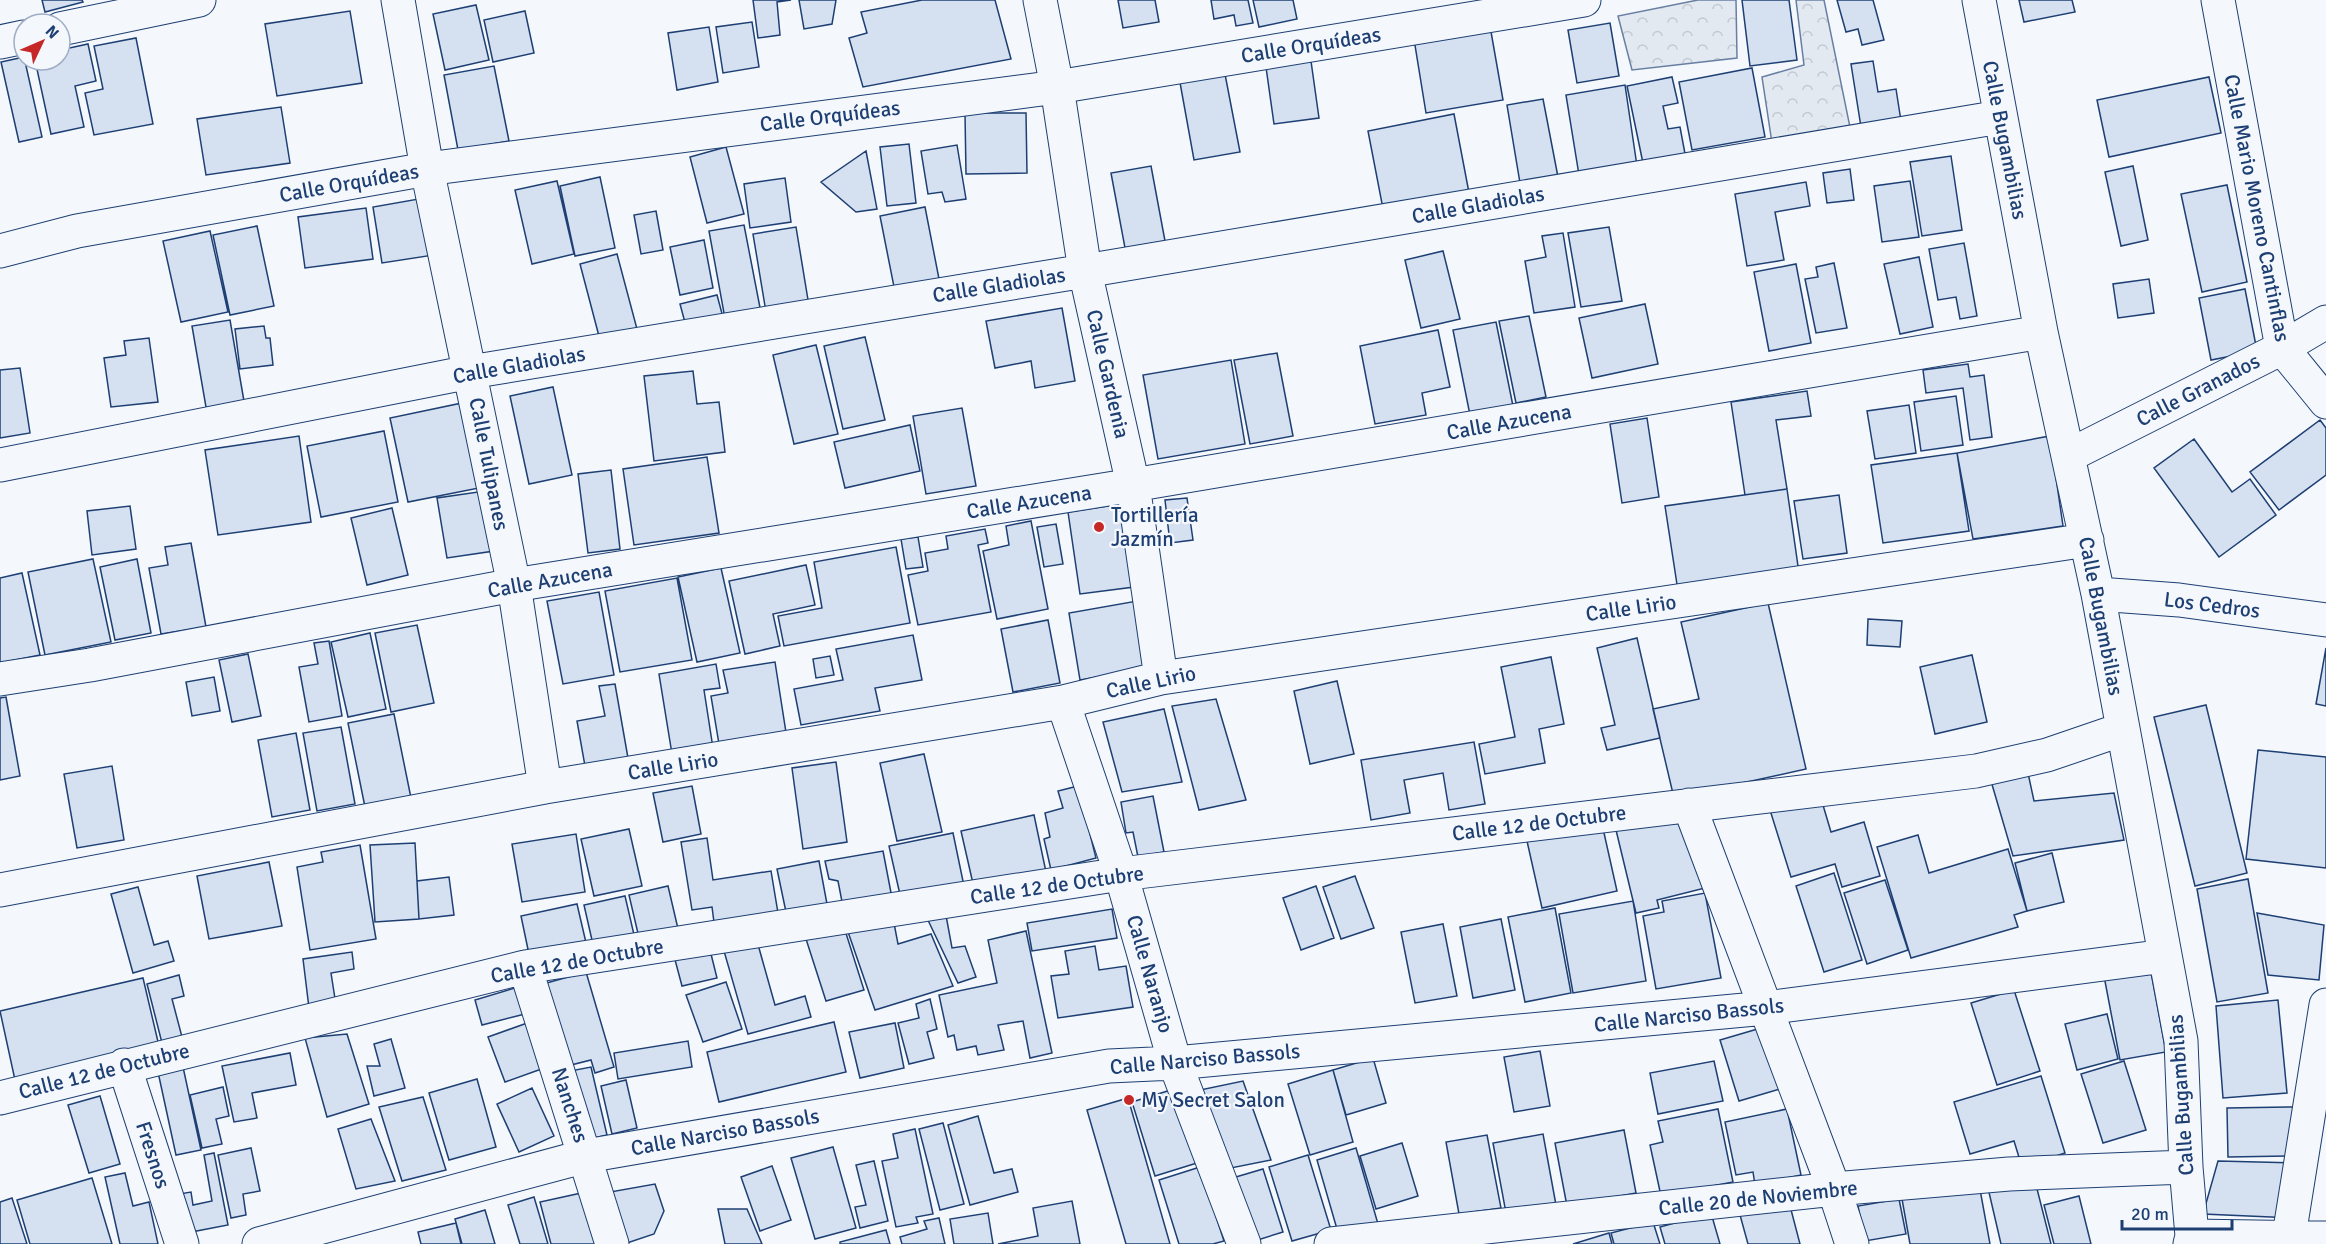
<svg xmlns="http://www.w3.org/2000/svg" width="2326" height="1244" viewBox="0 0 2326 1244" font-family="Signika,sans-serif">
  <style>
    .forest { fill: url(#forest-crowns); stroke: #687fa3; stroke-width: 1.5 }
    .building { fill: #d5e0f0; stroke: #1d3f73; stroke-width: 1.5 }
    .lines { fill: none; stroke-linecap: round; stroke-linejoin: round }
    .minor-casing { stroke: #1d3f73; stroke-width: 35 }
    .minor { stroke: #f4f7fb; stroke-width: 33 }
    .poi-dot { fill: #c62828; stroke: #f4f7fb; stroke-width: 2 }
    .labels { text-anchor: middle; stroke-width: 4.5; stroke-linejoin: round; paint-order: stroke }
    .street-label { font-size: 21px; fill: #1d3f73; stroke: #f4f7fb }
    .poi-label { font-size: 21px; fill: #1d3f73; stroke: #f4f7fb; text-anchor: start }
  </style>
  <defs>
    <pattern id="forest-crowns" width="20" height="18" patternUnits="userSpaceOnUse" patternTransform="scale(1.5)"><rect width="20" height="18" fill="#e3e9f0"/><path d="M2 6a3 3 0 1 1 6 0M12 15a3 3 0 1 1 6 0" fill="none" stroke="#c2c9d1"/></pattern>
  </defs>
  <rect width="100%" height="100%" fill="#f4f7fb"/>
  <path class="forest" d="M1698,0H1736L1737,58L1632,70L1618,16Z
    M1796,0H1824L1851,132L1772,143L1762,77L1804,65Z"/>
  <path class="building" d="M42,0H82L83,2L45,12Z
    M753,0H791L777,2L780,35L758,38Z
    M799,0H836L832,24L804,29Z
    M922,0H995L1011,59L863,87L849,38L867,33L861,12Z
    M1118,0H1155L1159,22L1123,28Z
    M1211,0H1248L1253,23L1236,26L1234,15L1214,19Z
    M1253,0H1293L1297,19L1259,27Z
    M1742,0H1789L1797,60L1750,66Z
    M1837,0H1873L1884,40L1862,45L1858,29L1846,32Z
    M2019,0H2072L2075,12L2024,22Z
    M476,5L489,60L445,70L433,14Z
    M350,11L362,83L277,96L265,24Z
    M525,11L534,53L493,62L484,20Z
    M752,22L759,67L723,73L716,27Z
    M1610,23L1619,76L1577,83L1568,30Z
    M1490,26L1503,100L1426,113L1414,39Z
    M709,27L718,82L677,90L668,33Z
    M136,38L153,124L94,135L85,93L103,89L94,46Z
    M88,44L96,81L75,86L84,127L51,134L35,60H60V50Z
    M1310,54L1319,118L1274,124L1265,60Z
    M24,57L42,137L19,142L1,62Z
    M1873,61L1878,92L1896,89L1901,121L1861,127L1851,64Z
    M494,66L509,141L458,150L444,75Z
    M1752,68L1765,137L1692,150L1679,82Z
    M1224,69L1240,152L1194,160L1179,77Z
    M1672,77L1678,103L1663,106L1668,129L1680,127L1686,159L1644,168L1627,86Z
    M2209,77L2221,133L2109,157L2097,100Z
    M1625,85L1637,166L1579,175L1566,95Z
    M1543,99L1558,177L1520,183L1507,105Z
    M281,107L290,163L206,175L197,119Z
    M965,113H1026L1027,173L966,174Z
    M1454,114L1470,198L1384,214L1368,131Z
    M909,144L916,203L887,206L880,147Z
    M957,145L966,199L945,202L942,192L928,194L921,151Z
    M726,147L744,214L707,223L690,157Z
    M866,151L877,209L856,212L821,182Z
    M1951,156L1962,230L1922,236L1910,162Z
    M1151,166L1165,241L1125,248L1111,173Z
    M2133,166L2148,240L2121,246L2105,172Z
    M1850,169L1854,200L1827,203L1823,173Z
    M600,177L615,248L575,256L560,186Z
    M785,178L791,222L750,228L744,184Z
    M557,181L574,254L532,264L515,190Z
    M1910,181L1919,237L1882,242L1874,186Z
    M1806,182L1810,206L1775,212L1784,260L1747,266L1735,194Z
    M2227,185L2247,282L2202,292L2181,194Z
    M424,198L434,255L382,263L373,207Z
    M925,207L940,284L895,292L880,216Z
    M366,208L373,259L305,268L298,217Z
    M656,211L663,250L641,254L634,215Z
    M744,225L762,318L726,324L709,231Z
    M257,226L274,306L230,315L213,235Z
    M796,227L810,312L767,318L753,234Z
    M1609,227L1622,301L1581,307L1568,233Z
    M210,231L228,312L181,322L163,241Z
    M1563,233L1575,307L1534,313L1525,261L1546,257L1542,236Z
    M704,240L713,288L680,295L670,247Z
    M1964,243L1977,316L1960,319L1956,297L1938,300L1929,249Z
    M1443,251L1460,319L1421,328L1405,260Z
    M617,254L637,329L600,340L580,264Z
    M1919,257L1933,327L1900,334L1884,264Z
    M1834,263L1847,328L1816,333L1805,279L1818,277L1816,267Z
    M1796,264L1811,343L1769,351L1754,272Z
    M2149,279L2154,313L2118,318L2113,284Z
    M2245,289L2257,351L2211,360L2199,298Z
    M717,295L724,321L687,330L680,304Z
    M1645,304L1658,364L1592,378L1579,318Z
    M1062,308L1075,381L1035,388L1031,361L995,368L986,321Z
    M1529,316L1546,397L1516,403L1499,321Z
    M230,320L245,407L207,413L192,326Z
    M1496,322L1513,406L1470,415L1453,330Z
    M264,326L266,338H270L273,365L240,369L235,329Z
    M1438,330L1450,387L1422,393L1426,415L1375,424L1360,346Z
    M865,337L885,420L843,429L824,346Z
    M149,338L158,402L111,407L104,358L126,355L124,341Z
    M816,345L838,434L794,444L773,355Z
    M1277,353L1293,436L1250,444L1234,360Z
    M1231,360L1245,444L1158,459L1143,375Z
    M1968,364L1970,377L1984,375L1992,437L1970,440L1963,388L1926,393L1923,370Z
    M20,368L30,433L0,438V370Z
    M693,371L697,404L719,402L725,452L654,461L644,376Z
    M553,387L572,475L529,484L510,396Z
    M1807,391L1811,416L1776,420L1787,489L1745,495L1731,402Z
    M1956,396L1963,445L1921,451L1914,402Z
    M462,403L479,488L408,502L390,418Z
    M1909,405L1916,453L1875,459L1867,411Z
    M962,408L976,486L926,494L913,416Z
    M1647,418L1659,497L1622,503L1610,424Z
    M2320,420L2326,428V475L2279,510L2250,472Z
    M910,425L920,471L845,488L834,442Z
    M384,431L398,502L321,517L307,446Z
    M299,436L311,522L218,535L205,450Z
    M2050,436L2063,526L1973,539L1957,453Z
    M2194,439L2232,492L2250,479L2276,515L2219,557L2154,468Z
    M1957,453L1969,531L1883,543L1871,465Z
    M707,457L719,533L634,545L623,469Z
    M611,470L620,549L588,553L578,474Z
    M1787,489L1799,573L1678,591L1665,506Z
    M485,491L494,551L447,558L437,498Z
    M1839,495L1847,553L1803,559L1794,501Z
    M1187,498L1193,540L1170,543L1165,500Z
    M1121,504L1134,587L1080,594L1068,512Z
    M130,506L136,549L92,555L87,511Z
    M392,508L408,575L367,585L351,518Z
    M1031,521L1048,609L997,619L983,551L1009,545L1006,526Z
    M1056,524L1063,564L1044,567L1037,527Z
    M985,529L988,543L978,545L991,612L918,625L908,575L928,571L925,553L948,549L946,536Z
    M918,537L923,567L906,569L901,539Z
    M191,543L206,627L161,634L149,568L168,565L165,547Z
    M896,547L910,623L784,646L778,616L822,608L814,562Z
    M93,559L111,642L45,655L28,572Z
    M137,559L151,633L115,640L100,567Z
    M806,565L815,605L773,614L780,646L745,654L729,581Z
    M721,568L740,653L697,662L678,577Z
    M22,573L40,655L0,663V578Z
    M677,578L692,660L620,672L605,591Z
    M599,592L614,675L563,684L547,601Z
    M1137,601L1149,668L1080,680L1069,613Z
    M1768,603L1806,769L1674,798L1653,709L1699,699L1681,622Z
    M1868,619L1902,621L1900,647L1867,645Z
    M1048,620L1060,683L1013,692L1001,629Z
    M417,625L434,703L391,712L375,633Z
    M370,633L386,709L348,717L331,642Z
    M913,635L922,680L875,688L880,711L801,725L794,689L843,680L836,649Z
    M1637,638L1660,738L1607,750L1601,728L1615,725L1597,648Z
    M329,641L342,716L309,722L299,667L318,664L314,643Z
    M2326,648V706L2316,704Z
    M248,654L261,716L232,722L219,660Z
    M1972,655L1987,722L1935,734L1920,667Z
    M830,656L834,675L816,678L813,659Z
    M1551,657L1564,724L1539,729L1545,763L1485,774L1479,744L1515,737L1501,667Z
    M775,662L787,739L720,750L711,696L728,693L723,670Z
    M716,664L720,688L704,690L713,748L672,754L659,674Z
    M214,677L220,711L192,716L186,682Z
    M1337,681L1354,754L1310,764L1294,691Z
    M615,684L628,758L585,766L577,721L605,716L599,686Z
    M6,697L20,776L0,780V698Z
    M1216,699L1246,800L1199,810L1172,706Z
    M2206,705L2247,873L2195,886L2154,717Z
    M1164,709L1182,782L1122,792L1103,722Z
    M394,714L411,798L365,807L348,723Z
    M341,727L355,804L317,811L303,733Z
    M296,733L310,810L272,817L258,740Z
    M1474,742L1485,804L1449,810L1443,773L1404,780L1410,813L1371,820L1361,760Z
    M2258,750L2326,757V868L2246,859Z
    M924,754L942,832L897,841L880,763Z
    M836,762L847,842L803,849L792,768Z
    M112,766L124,840L77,848L64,774Z
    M2028,773L2034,801L2114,793L2124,840L2013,856L1991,781Z
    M692,786L701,834L663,842L653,793Z
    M1078,786L1096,858L1051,870L1044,839L1050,837L1045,813L1063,808L1058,791Z
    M1820,795L1831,832L1864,822L1880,876L1842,887L1835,864L1791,877L1770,810Z
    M1153,796L1164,852L1138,857L1133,832L1126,833L1121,802Z
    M1690,812L1709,887L1657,900L1659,908L1636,913L1616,830Z
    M1034,815L1046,872L974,888L961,831Z
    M1602,824L1617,891L1542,908L1527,841Z
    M629,829L642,886L594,896L581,839Z
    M953,833L964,886L901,899L889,846Z
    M576,834L585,892L522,902L512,844Z
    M1918,835L1929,873L2008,849L2027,911L2014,915L2018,927L1911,958L1877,847Z
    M707,838L713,880L771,871L779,919L715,930L712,907L692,910L681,842Z
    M415,843L419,919L375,922L370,845Z
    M360,845L376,939L310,950L297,867L323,862L321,852Z
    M883,851L892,898L843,907L838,881L829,879L825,861Z
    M2052,853L2064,902L2027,911L2015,863Z
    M819,861L827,904L786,912L777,869Z
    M269,862L282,926L209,939L197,876Z
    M1834,873L1862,960L1824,972L1796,886Z
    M1355,876L1374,928L1341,939L1323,887Z
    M449,877L454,915L419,919L417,881Z
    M2248,879L2268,993L2217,1002L2197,889Z
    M1885,880L1908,950L1867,964L1844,893Z
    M668,886L679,933L640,942L629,895Z
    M1316,886L1334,938L1301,950L1283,898Z
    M138,887L154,945L168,941L174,961L133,973L111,894Z
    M1705,893L1721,978L1656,989L1643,916L1664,912L1662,901Z
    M625,896L635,939L594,949L584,905Z
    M1633,901L1646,981L1573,993L1559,914Z
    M577,904L587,947L530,959L521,916Z
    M1555,908L1571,993L1525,1002L1508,917Z
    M1112,909L1117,938L1032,951L1027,923Z
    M945,910L952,948L965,946L976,977L958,983L926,916Z
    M2257,913L2324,925L2319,980L2268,975Z
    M893,918L898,944L931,934L953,986L875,1010L846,926Z
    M1501,919L1515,990L1473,998L1460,927Z
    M1443,924L1457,996L1415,1003L1401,932Z
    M844,927L864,990L826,1001L806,939Z
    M1026,931L1052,1053L1030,1058L1023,1021L998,1025L1004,1050L978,1055L976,1046L957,1050L954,1035L948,1037L939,995L997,983L988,940Z
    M757,941L775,1005L805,996L811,1017L748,1034L724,951Z
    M709,946L717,978L682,986L674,956Z
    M1095,946L1099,970L1126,966L1133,1007L1058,1018L1051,976L1069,974L1065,951Z
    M352,952L354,969L331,973L336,1005L309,1008L303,959Z
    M2150,967L2166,1052L2120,1060L2104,976Z
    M586,972L614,1067L595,1073L591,1060L567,1066L543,984Z
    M179,975L184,996L172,999L182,1037L162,1043L147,984Z
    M143,978L159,1046L15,1080L0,1011Z
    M726,982L742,1029L703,1042L686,995Z
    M518,987L525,1014L482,1025L475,1000Z
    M2014,990L2040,1071L1997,1085L1971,1003Z
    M930,999L937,1029L927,1032L934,1058L909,1064L898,1023L919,1018L916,1004Z
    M2278,1000L2287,1093L2223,1098L2216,1006Z
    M2107,1014L2118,1059L2077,1070L2065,1024Z
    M530,1022L547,1067L505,1082L488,1037Z
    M834,1022L846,1072L719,1102L707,1052Z
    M895,1023L904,1068L860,1078L849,1032Z
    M1761,1028L1780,1089L1739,1101L1720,1040Z
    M347,1034L369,1104L327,1117L305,1038Z
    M391,1039L405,1088L374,1096L367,1066H380L374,1044Z
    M688,1041L692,1067L618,1079L614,1053Z
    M1540,1051L1550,1106L1514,1112L1504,1057Z
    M290,1053L296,1085L252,1093L257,1118L234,1122L222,1066Z
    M1373,1058L1386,1103L1346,1115L1333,1070Z
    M1714,1061L1723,1101L1658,1114L1650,1073Z
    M2124,1061L2146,1130L2103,1143L2081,1074Z
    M183,1067L201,1150L176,1155L158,1072Z
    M591,1067L607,1135L586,1140L570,1071Z
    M1333,1070L1353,1142L1310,1155L1288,1084Z
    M2041,1076L2065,1153L2022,1167L2014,1141L1970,1154L1954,1102Z
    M477,1079L496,1147L449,1160L429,1093Z
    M626,1080L637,1128L612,1134L601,1086Z
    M1243,1081L1271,1160L1226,1169L1200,1090Z
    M223,1087L229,1116L216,1119L222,1144L202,1148L190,1095Z
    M532,1088L554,1136L519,1152L497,1104Z
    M1174,1089L1197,1163L1155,1176L1132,1102Z
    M100,1096L120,1164L89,1173L68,1105Z
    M423,1097L446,1170L402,1181L379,1107Z
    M1128,1098L1170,1244H1126L1087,1110Z
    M2294,1107L2295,1156L2228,1157L2227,1108Z
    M1718,1109L1733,1182L1661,1196L1650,1145L1663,1142L1658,1121Z
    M1787,1109L1801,1175L1755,1185L1753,1172L1736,1175L1725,1122Z
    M978,1116L994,1173L1012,1169L1018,1192L970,1205L948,1125Z
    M371,1119L395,1181L356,1189L338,1129Z
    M943,1123L964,1204L940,1210L919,1129Z
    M915,1129L933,1214L916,1217L918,1223L896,1227L882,1161L898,1158L893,1134Z
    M1624,1130L1636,1193L1567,1206L1555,1143Z
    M1543,1134L1556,1205L1506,1213L1493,1143Z
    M1487,1135L1501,1208L1459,1214L1446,1142Z
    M1402,1143L1418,1196L1376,1209L1360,1156Z
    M833,1147L856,1228L815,1239L791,1158Z
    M251,1148L260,1191L243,1194L246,1215L231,1218L218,1155Z
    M1356,1148L1378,1224L1339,1236L1317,1160Z
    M214,1153L228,1225L186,1233L179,1194L191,1192L193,1205L212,1201L204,1155Z
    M1308,1155L1331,1230L1292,1241L1269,1167Z
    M874,1161L888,1221L860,1228L855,1207L866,1205L856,1165Z
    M2218,1161L2293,1163L2291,1218L2203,1214Z
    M772,1166L791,1220L760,1231L741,1177Z
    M1200,1167L1224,1241L1213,1244H1179L1159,1180Z
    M1263,1169L1283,1232L1248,1243L1229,1179Z
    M125,1173L133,1206L149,1202L158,1244H120L105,1177Z
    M2034,1177L2051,1244H2001L1988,1188Z
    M92,1178L112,1244H30L17,1200Z
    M655,1184L664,1211L654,1234L624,1244L610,1192Z
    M1979,1184L1990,1244H1910L1902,1199Z
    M586,1192L598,1244H551L540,1202Z
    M2079,1196L2091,1244H2054L2044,1205Z
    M534,1197L548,1244H520L508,1205Z
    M12,1198L27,1244H0V1202Z
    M1899,1199L1906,1234L1865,1241L1858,1206Z
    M1072,1201L1080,1244H998L1038,1236L1033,1208Z
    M1789,1202L1800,1244H1748L1740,1215Z
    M718,1209H747L762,1244H725Z
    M485,1210L495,1244H462L455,1219Z
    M988,1213L993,1244H954L950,1219Z
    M1711,1213L1720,1244H1665L1660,1227Z
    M939,1218L945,1244H902L900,1237L927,1229L924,1221Z
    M1653,1222L1660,1244H1614L1611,1233Z
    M456,1223L461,1244H421L418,1232Z
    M886,1230L890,1244H840V1242Z
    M1609,1233L1612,1244H1573Z"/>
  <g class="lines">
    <g class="minor-casing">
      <path id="minor" d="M398,0L427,169L514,585L545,787
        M1040,0L1057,87L1085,271L1133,485L1161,678
        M1979,0L2041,332L2098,594L2181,1041L2186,1167L2192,1236L2190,1244
        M2218,0L2282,348L2326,402
        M60,29L199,0
        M0,42L24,37
        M0,251L77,231L427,169L1057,87L1584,0
        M2068,456L2282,348L2326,322
        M0,465L470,372L1085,271L2000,117
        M2098,594L2179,600L2326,620
        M0,679L90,665L514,585L1133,485L2041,332
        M1063,702L1121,874L1175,1063L1244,1244
        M1689,805L1834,1189L1852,1244
        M0,890L545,787L1063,702L1161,678L2087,540
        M525,967L612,1244
        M124,1065L182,1244
        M0,1098L525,967L1121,874L1976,771L2047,755L2123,729
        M2192,1236L2326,1238
        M2289,1236L2326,1005
        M259,1244L586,1156L1109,1066L1175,1063L1766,1008L2165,956
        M1331,1244L1834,1189L2009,1174L2186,1167"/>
    </g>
    <use href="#minor" class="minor"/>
  </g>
  <g class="poi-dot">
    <circle cx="1099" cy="527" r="6"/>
    <circle cx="1129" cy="1100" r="6"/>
  </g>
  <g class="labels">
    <g class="street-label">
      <text transform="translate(1311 45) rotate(-9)" y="7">Calle Orquídeas</text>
      <text transform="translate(830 116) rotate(-7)" y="7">Calle Orquídeas</text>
      <text transform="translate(2005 140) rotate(79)" y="7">Calle Bugambilias</text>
      <text transform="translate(349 183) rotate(-10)" y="7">Calle Orquídeas</text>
      <text transform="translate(1478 205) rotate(-10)" y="7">Calle Gladiolas</text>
      <text transform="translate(2257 208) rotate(79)" y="7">Calle Mario Moreno Cantinflas</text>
      <text transform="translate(999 285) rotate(-9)" y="7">Calle Gladiolas</text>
      <text transform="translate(519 365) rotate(-10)" y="7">Calle Gladiolas</text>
      <text transform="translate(1108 374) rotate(77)" y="7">Calle Gardenia</text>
      <text transform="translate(2198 390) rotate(-27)" y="7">Calle Granados</text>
      <text transform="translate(1509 422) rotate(-10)" y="7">Calle Azucena</text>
      <text transform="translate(489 464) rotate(79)" y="7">Calle Tulipanes</text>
      <text transform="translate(1029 502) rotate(-9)" y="7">Calle Azucena</text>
      <text transform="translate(550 580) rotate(-10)" y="7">Calle Azucena</text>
      <text transform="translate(2212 605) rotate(7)" y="7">Los Cedros</text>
      <text transform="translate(1631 608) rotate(-8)" y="7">Calle Lirio</text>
      <text transform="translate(2101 616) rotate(79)" y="7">Calle Bugambilias</text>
      <text transform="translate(1151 682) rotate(-12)" y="7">Calle Lirio</text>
      <text transform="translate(673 766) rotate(-9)" y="7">Calle Lirio</text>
      <text transform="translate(1539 823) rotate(-7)" y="7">Calle 12 de Octubre</text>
      <text transform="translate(1057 885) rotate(-8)" y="7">Calle 12 de Octubre</text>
      <text transform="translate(577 961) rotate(-10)" y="7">Calle 12 de Octubre</text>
      <text transform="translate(1150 974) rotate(74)" y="7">Calle Naranjo</text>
      <text transform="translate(1689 1015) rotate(-6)" y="7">Calle Narciso Bassols</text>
      <text transform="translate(1205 1059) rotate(-5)" y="7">Calle Narciso Bassols</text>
      <text transform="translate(104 1071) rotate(-14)" y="7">Calle 12 de Octubre</text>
      <text transform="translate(2181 1095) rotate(-94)" y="7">Calle Bugambilias</text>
      <text transform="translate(570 1105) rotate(72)" y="7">Nanches</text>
      <text transform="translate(725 1132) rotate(-10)" y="7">Calle Narciso Bassols</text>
      <text transform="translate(153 1155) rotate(72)" y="7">Fresnos</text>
      <text transform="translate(1758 1198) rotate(-6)" y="7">Calle 20 de Noviembre</text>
    </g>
    <g class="poi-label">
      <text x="1111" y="522">Tortillería<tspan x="1111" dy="24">Jazmín</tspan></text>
      <text x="1141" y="1107">My Secret Salon</text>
    </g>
  </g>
  <g transform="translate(42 42) rotate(46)"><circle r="28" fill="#f4f7fb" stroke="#9eadc5" stroke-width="1.5"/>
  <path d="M0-4.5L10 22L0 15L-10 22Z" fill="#c62828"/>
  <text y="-9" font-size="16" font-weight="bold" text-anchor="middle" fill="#1d3f73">N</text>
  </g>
  <path d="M2122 1220v9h110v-9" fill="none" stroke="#1d3f73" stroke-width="3"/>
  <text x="2131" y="1220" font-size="18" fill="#1d3f73" stroke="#f4f7fb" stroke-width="4.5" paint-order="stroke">20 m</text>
</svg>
